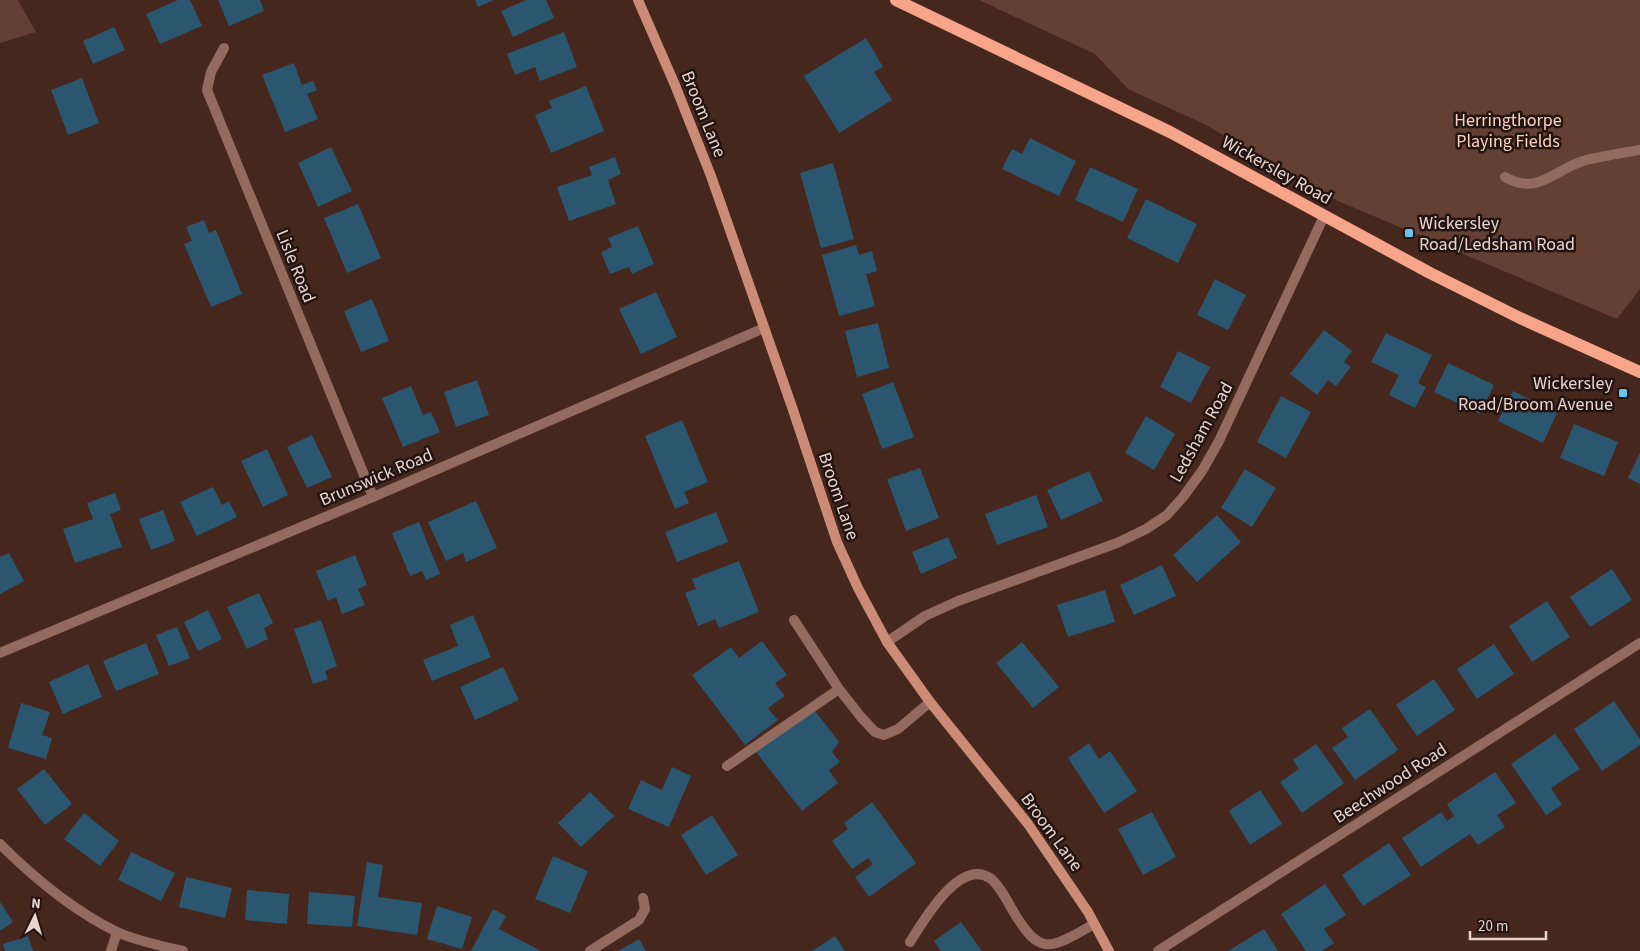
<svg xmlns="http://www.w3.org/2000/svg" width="1640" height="951" viewBox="0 0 1640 951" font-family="'Source Sans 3',sans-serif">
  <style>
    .green { fill: #643f33 }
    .building { fill: #2a576f }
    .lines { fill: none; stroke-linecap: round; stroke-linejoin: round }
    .service { stroke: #936b5e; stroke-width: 10 }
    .minor { stroke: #936b5e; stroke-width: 10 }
    .secondary { stroke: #cb8b77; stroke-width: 10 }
    .primary { stroke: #f6a48a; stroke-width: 12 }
    .poi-dot { fill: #6bc3f2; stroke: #221410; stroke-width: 2 }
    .labels { text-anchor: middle; stroke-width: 5; stroke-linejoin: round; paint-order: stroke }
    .street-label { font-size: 18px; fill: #e9d4ce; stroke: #221410 }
    .park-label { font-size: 18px; fill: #fdd0c1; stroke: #221410 }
    .poi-label { font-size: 18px; fill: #e9d4ce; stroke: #221410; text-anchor: start }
  </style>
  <rect width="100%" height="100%" fill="#45271d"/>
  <path class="green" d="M0,0H18L36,32L0,43Z
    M979,0H1640V289L1617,319L1338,201L1204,124L1128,89L1095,54Z"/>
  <path class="building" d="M178,0H190L202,26L160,44L146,14Z
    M218,0H260L264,11L229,26Z
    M475,0H494L478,7Z
    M526,0H546L554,18L513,37L501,11Z
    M114,27L125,50L93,64L83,41Z
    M564,32L577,67L540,81L535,67L515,75L507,54Z
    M866,38L883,67L874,72L892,100L839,133L804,76Z
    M294,63L302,85L313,81L317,90L307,94L318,119L285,132L262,75Z
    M82,78L99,123L68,135L51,90Z
    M586,86L604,131L551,153L535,115L552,108L549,101Z
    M1030,138L1076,161L1059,196L1002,169L1012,149L1022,154Z
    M331,147L352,191L318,207L298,163Z
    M615,157L621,174L608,180L616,204L569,221L557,187L592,175L589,167Z
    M833,163L854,239L821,248L800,173Z
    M1090,167L1138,189L1123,222L1075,200Z
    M1146,199L1197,224L1178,263L1127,238Z
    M358,204L381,258L347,273L324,218Z
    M204,220L209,233L216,230L242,294L211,307L184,244L192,241L186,227Z
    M638,226L654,264L632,274L629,267L610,274L601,252L612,247L608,238Z
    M856,245L859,255L872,251L877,271L866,274L875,306L839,316L822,255Z
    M1215,279L1246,295L1228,330L1197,315Z
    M656,292L677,337L641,354L619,309Z
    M372,299L389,341L361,352L344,311Z
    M878,323L889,368L857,377L845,331Z
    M1324,330L1352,351L1344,362L1351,367L1336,386L1328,380L1317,395L1290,374Z
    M1386,333L1432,355L1418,383L1426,387L1415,408L1389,395L1399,375L1371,362Z
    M1178,351L1210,367L1191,403L1160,387Z
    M1448,363L1494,385L1480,414L1434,392Z
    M477,380L489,415L456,427L444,392Z
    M893,382L914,437L882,449L862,394Z
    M411,386L423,415L431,412L440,432L403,447L382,398Z
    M1513,391L1557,413L1543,443L1498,421Z
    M1281,396L1311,412L1286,458L1257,442Z
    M1146,416L1175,434L1154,470L1125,453Z
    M682,420L708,482L684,492L689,503L675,509L645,436Z
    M1574,424L1618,442L1604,476L1560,458Z
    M312,435L332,477L307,488L287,447Z
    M267,449L288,495L263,507L241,461Z
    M1640,453V484L1628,478Z
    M920,468L939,518L906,531L887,479Z
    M1245,469L1276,488L1252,527L1221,508Z
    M1089,471L1103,501L1061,520L1047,490Z
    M213,487L222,505L229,501L237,517L197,536L180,502Z
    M115,493L121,510L110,514L122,547L75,563L63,529L93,519L87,503Z
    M1036,495L1048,527L997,545L985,514Z
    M476,501L497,548L466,562L463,553L446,561L428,522Z
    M163,510L175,541L151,550L139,519Z
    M716,512L728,542L677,562L665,532Z
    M1217,515L1241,542L1197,582L1173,555Z
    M419,522L440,574L426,580L422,571L410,576L392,533Z
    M948,537L957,558L921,574L912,552Z
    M9,553L24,581L0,594V557Z
    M355,555L367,585L358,589L365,605L342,614L336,597L328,601L316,571Z
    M739,561L759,612L719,628L715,619L698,626L685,593L696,589L692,579Z
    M1162,565L1176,596L1134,615L1120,585Z
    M1612,569L1632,600L1590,627L1570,597Z
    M1105,590L1115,622L1068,637L1057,605Z
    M259,593L273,623L264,628L268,639L247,649L227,607Z
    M1547,601L1570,637L1532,662L1509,626Z
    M208,610L222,639L198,651L184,622Z
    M473,615L491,657L432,681L423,660L458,646L450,625Z
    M321,620L337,666L325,671L328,679L313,684L294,629Z
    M177,627L190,658L169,666L156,635Z
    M762,641L787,675L775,683L785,696L768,708L778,720L745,745L692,675L731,647L739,658Z
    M1022,642L1059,687L1033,708L996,663Z
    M146,643L159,674L116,691L103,661Z
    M1494,644L1514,674L1477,699L1457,669Z
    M88,664L102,697L63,714L49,682Z
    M503,667L519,700L475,720L460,687Z
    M1434,679L1455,710L1417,736L1396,705Z
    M1614,701L1640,739V745L1602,771L1574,729Z
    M21,703L50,712L42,735L52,738L46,759L8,748Z
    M813,708L839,742L832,752L840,762L829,770L838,783L802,811L756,752Z
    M1370,709L1398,750L1355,780L1332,748L1348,737L1342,728Z
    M1555,734L1580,769L1551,788L1562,805L1546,815L1511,764Z
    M1089,743L1099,759L1110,751L1137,791L1104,813L1068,758Z
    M1316,744L1344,783L1302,813L1280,782L1299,769L1293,760Z
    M672,767L691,776L669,827L628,809L641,780L662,790Z
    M44,769L72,804L45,825L17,789Z
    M1495,772L1516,803L1497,815L1505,827L1478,845L1470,834L1421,867L1402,838L1441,812L1447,821L1454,816L1447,804Z
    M1260,790L1282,824L1250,845L1229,811Z
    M590,792L614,816L581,847L558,823Z
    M872,802L916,863L869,897L855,877L873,864L868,858L852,869L832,841L848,829L844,823Z
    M1152,812L1176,857L1143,875L1118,829Z
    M84,813L119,841L100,866L64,839Z
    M712,815L738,855L706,875L681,835Z
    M1389,843L1411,875L1363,906L1342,875Z
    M131,852L175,873L161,901L118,880Z
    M553,856L588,871L570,913L535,899Z
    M367,862L383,865L378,897L422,903L417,935L357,926Z
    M186,877L232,888L225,918L179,907Z
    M1325,884L1346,915L1324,929L1334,943L1322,951H1306L1281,914Z
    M247,890L289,894L287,924L245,920Z
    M309,892L355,896L352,927L307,924Z
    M0,902L13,922L0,931Z
    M437,906L472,917L462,949L427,939Z
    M493,909L506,916L499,929L541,951H471Z
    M961,922L982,951H941L934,941Z
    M1264,929L1278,951H1228Z
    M28,936L33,951H5L3,944Z
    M835,936L845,951H812Z
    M639,939L646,951H618Z"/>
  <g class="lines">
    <path class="service" d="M1505,177C1537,196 1554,170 1583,161C1602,156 1621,153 1640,150
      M794,620L839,689L861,717L875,732L884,735L898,729L930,702
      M727,766L839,689
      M910,942C923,922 959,858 990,878C1002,887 1011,910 1020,922C1026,931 1034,942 1045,944C1058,947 1083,930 1094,924"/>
    <path class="minor" d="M224,48L211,72L207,90L373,497
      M887,642L925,616L958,601L1117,543L1146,529L1167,515L1183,497L1202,471L1219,441L1324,216
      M0,653L373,497L764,328
      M0,844C34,878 72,910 117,932C137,941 161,946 183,951
      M111,951L117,932
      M590,951L639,920L645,909L643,898
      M1158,951L1640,643"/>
    <path class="secondary" d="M638,0L675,85L711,176L792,407L837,542L858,588L887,642L930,702L1028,824L1088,912L1109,951"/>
    <path class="primary" d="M896,0L1170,132L1430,273L1520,318L1640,372"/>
  </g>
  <g class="poi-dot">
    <rect x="1404" y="228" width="10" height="10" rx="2.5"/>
    <rect x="1618" y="388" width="10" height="10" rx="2.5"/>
  </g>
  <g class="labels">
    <g class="street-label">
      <text transform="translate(704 114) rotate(68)" y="6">Broom Lane</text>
      <text transform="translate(1277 170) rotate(29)" y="6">Wickersley Road</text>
      <text transform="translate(296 266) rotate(68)" y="6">Lisle Road</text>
      <text transform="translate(1201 432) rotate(-61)" y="6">Ledsham Road</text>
      <text transform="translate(376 477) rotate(-23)" y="6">Brunswick Road</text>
      <text transform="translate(839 496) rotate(71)" y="6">Broom Lane</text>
      <text transform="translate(1390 783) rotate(-33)" y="6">Beechwood Road</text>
      <text transform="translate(1052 832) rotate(54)" y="6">Broom Lane</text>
    </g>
    <g class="park-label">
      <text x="1508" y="126">Herringthorpe<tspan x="1508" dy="21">Playing Fields</tspan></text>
    </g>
    <g class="poi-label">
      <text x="1419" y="229">Wickersley<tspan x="1419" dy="21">Road/Ledsham Road</tspan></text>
      <text x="1613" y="389" text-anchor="end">Wickersley<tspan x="1613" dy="21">Road/Broom Avenue</tspan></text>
    </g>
  </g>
  <g transform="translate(35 916) rotate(5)" stroke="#221410" stroke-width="4" paint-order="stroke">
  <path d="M0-4L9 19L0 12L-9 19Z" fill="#e9d4ce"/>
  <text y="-8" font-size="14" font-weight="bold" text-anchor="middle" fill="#e9d4ce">N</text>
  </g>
  <path d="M1470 931v8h76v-8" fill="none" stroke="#e9d4ce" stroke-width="2.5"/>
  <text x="1478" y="931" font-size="15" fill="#e9d4ce" stroke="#221410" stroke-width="4" paint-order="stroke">20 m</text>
</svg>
